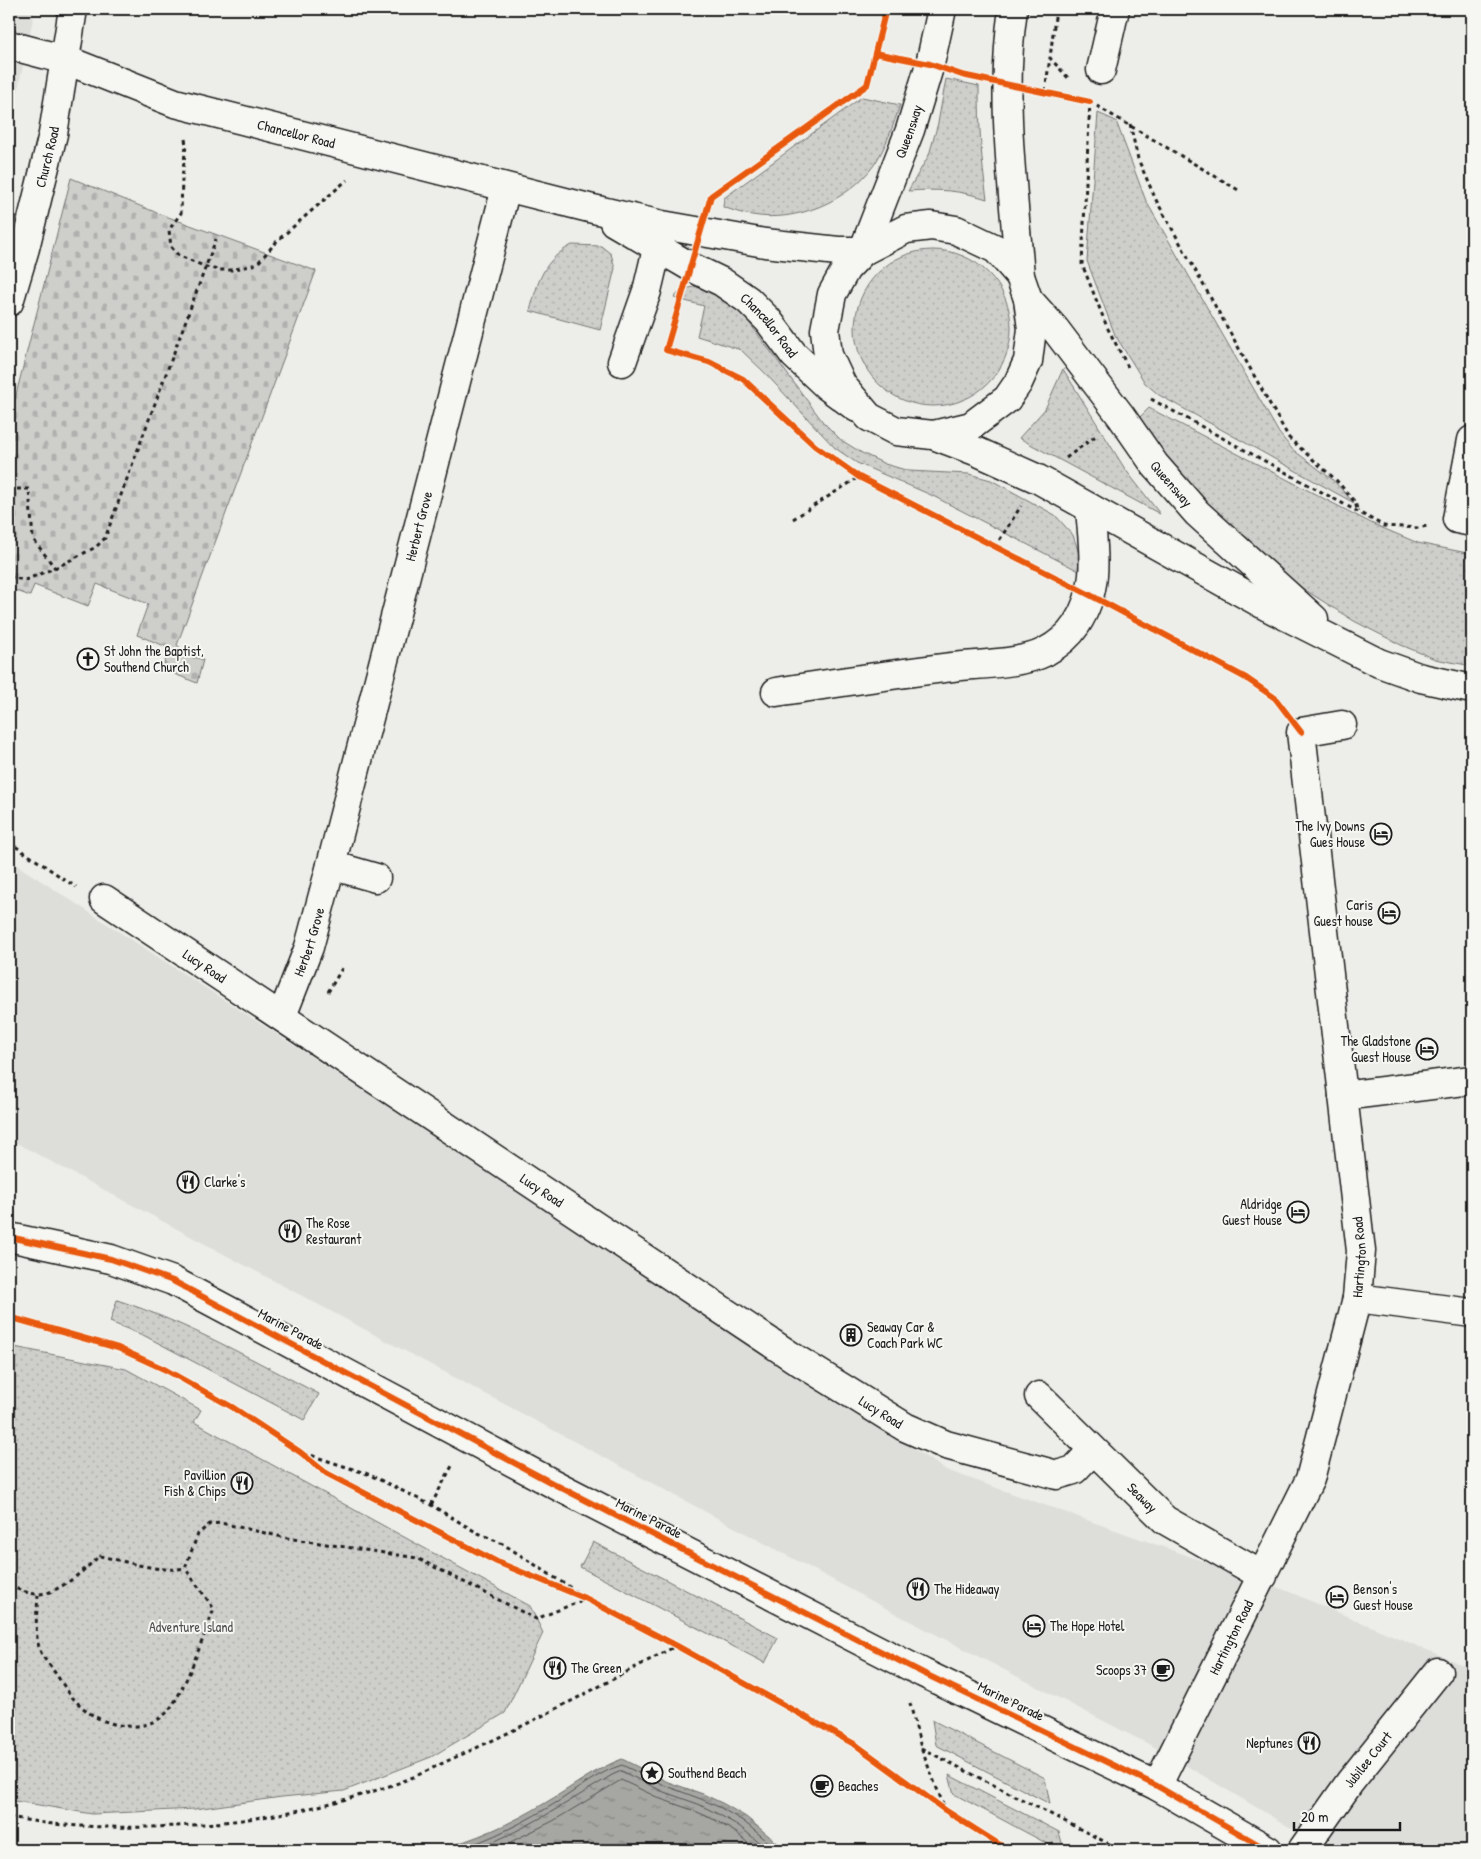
<svg xmlns="http://www.w3.org/2000/svg" width="1481" height="1859" viewBox="0 0 1481 1859" font-family="'Patrick Hand',sans-serif">
  <style>
    .built { fill: #ddddda }
    .green { fill: url(#green-dots); stroke: #757574 }
    .cemetery { fill: url(#cemetery-stones); stroke: #757574 }
    .water { fill: url(#water-ripples); stroke: #6f6f6d }
    .lines { fill: none; stroke-linecap: round; stroke-linejoin: round }
    .shore { stroke: #535352; stroke-width: 1 }
    .minor-casing { stroke: #1c1c1c; stroke-width: 31 }
    .major-casing { stroke: #1c1c1c; stroke-width: 31 }
    .path { stroke: #1c1c1c; stroke-width: 3; stroke-dasharray: 4 4; stroke-linecap: butt }
    .minor { stroke: #f6f6f2; stroke-width: 28 }
    .major { stroke: #f6f6f2; stroke-width: 28 }
    .cycleway-casing { stroke: #f6f6f2; stroke-width: 9 }
    .cycleway { stroke: #e8590c; stroke-width: 6 }
    .labels { text-anchor: middle; stroke-width: 4; stroke-linejoin: round; paint-order: stroke }
    .street-label { font-size: 14px; fill: #1c1c1c; stroke: #f6f6f2 }
    .poi-label { font-size: 14px; fill: #1c1c1c; stroke: #f6f6f2; text-anchor: start }
    .park-label { font-size: 14px; fill: #515151; stroke: #f6f6f2 }
  </style>
  <defs>
    <pattern id="green-dots" width="8" height="8" patternUnits="userSpaceOnUse" patternTransform="scale(1.25)"><rect width="8" height="8" fill="#cececb"/><path d="M2 2h.1M6 6h.1" fill="none" stroke="#b0b0ae" stroke-width="1.8" stroke-linecap="round"/></pattern>
    <pattern id="cemetery-stones" width="16" height="16" patternUnits="userSpaceOnUse" patternTransform="scale(1.25)"><rect width="16" height="16" fill="#cececb"/><path d="M2 7V4a2 2 0 0 1 4 0v3zM10 15v-3a2 2 0 0 1 4 0v3z" fill="#b0b0ae"/></pattern>
    <pattern id="water-ripples" width="26" height="14" patternUnits="userSpaceOnUse" patternTransform="scale(1.25)"><rect width="26" height="14" fill="#a6a6a3"/><path d="M2 4q2-2 4 0t4 0M15 11q2-2 4 0t4 0" fill="none" stroke="#868684"/></pattern>
  </defs>
  <rect width="100%" height="100%" fill="#edede9"/>
  <filter id="ink" filterUnits="userSpaceOnUse"><feTurbulence type="fractalNoise" baseFrequency=".02" numOctaves="2"/><feDisplacementMap in="SourceGraphic" scale="10" xChannelSelector="R" yChannelSelector="G"/><feConvolveMatrix kernelMatrix="1 2 1 2 8 2 1 2 1" color-interpolation-filters="sRGB"/></filter>
  <g filter="url(#ink)">
    <path class="built" d="M9,9H35L9,132Z
      M9,860L946,1470L1287,1591L1472,1669V1850H1328L1160,1750L904,1618L9,1139Z"/>
    <path class="green" d="M946,79L979,86C979,124 981,161 987,199C959,190 938,189 908,191L929,155L938,123Z
      M862,97L900,105C893,126 886,147 874,165C848,201 796,223 752,215C742,214 732,210 723,207L724,198Z
      M1098,113L1116,121L1146,201L1279,433L1292,449L1333,480L1354,503L1159,395L1145,383L1115,335L1087,261Z
      M572,245L601,246L611,254L615,268L600,330L530,311C538,281 543,260 572,245Z
      M855 328a78 78 0 1 1 156 0a78 78 0 1 1-156 0Z
      M702,285L731,298L823,422L841,440L862,453L885,464L909,471L969,474L991,480L1055,515L1073,535L1082,563L1083,573L931,495L857,463L835,448L763,371L741,350L697,336L704,306L674,298L681,290Z
      M1063,369L1125,469L1160,514L1019,438L1045,409Z
      M1149,408L1373,524L1418,543L1472,554V666L1435,659L1401,645L1354,621L1302,588L1257,551L1208,505L1167,459L1139,418Z
      M117,1300C188,1323 253,1360 319,1394L304,1420L145,1336L110,1322Z
      M9,1346L126,1369L201,1410L194,1422L530,1606L543,1633L505,1713L431,1757L344,1791L282,1797L195,1809L92,1814L9,1800Z
      M593,1542L778,1638L765,1663L580,1567Z
      M932,1720L1045,1778L1050,1804L936,1745Z
      M949,1775L1059,1832L1064,1850H1059L954,1794Z"/>
    <path class="cemetery" d="M71,178L160,214L316,271L177,645L186,653L203,660L197,683L162,669L170,648L137,635L148,604L97,584L88,606L34,585L30,596L9,588V422Z"/>
    <path class="water" d="M622,1759L668,1782L703,1794L724,1804L746,1817L786,1850H436C474,1840 511,1824 545,1803C571,1788 595,1769 622,1759Z"/>
    <g class="lines">
      <path class="shore" d="M455,1850C489,1841 528,1820 559,1801C579,1788 599,1772 622,1765L666,1786L701,1799L721,1808L743,1821L778,1850
        M474,1850C523,1831 567,1803 612,1775L621,1771L664,1792L698,1804L718,1814L739,1826L768,1850
        M494,1850L553,1821L621,1780L661,1799L695,1811L715,1820L735,1832L756,1850"/>
      <g class="minor-casing">
        <g id="minor">
          <path id="s1" d="M9,45L66,60L175,103L589,208L662,225L765,243L838,251H863"/>
          <path d="M1101,70L1115,9"/>
          <path id="s2" d="M614,222L691,267L722,282L748,300L768,320L794,355L827,386L857,408"/>
          <path id="s3" d="M9,302L25,248L53,134L73,9"/>
          <path d="M622,362L647,291L661,232"/>
          <path d="M1472,440L1457,519L1472,522"/>
          <path d="M776,692C834,683 893,674 952,667C978,664 1022,664 1045,652C1056,646 1069,636 1076,625C1101,587 1093,550 1090,508"/>
          <path d="M331,865L376,878"/>
          <path id="s4" d="M104,899L794,1358L905,1427L946,1445L1057,1475L1074,1470L1093,1450"/>
          <path id="s5" d="M282,1016L309,947L331,865L506,188"/>
          <path d="M1343,1096L1472,1080"/>
          <path d="M9,1237L111,1259L173,1281L552,1483L923,1673L1157,1786L1268,1850"/>
          <path d="M1357,1298L1472,1313"/>
          <path id="s6" d="M1039,1396L1165,1520L1263,1576"/>
          <path id="s7" d="M1157,1786L1310,1479L1357,1298L1361,1251L1301,732L1342,725"/>
          <path id="s8" d="M1302,1850L1350,1782L1438,1672"/>
        </g>
      </g>
      <g class="major-casing">
        <g id="major">
          <path id="s9" d="M863,251L910,130L930,64L942,9"/>
          <path d="M1020,276L996,249L956,230L931,226L906,229L863,251L846,269L832,294L825,330L828,355L842,385L869,417L896,431L933,435L978,452L1038,479L1268,607L1379,663L1421,678L1472,689"/>
          <path id="s10" d="M1028,299L1055,329L1121,416L1155,465L1197,513L1314,619"/>
          <path d="M933,435L971,426L1007,399L1018,383L1028,361L1032,329L1028,299L1020,276C1013,187 1000,97 1013,9"/>
        </g>
      </g>
      <path class="path" d="M1056,9L1050,58L1070,80
        M1045,91L1050,58
        M1090,101L1082,264L1107,327L1129,369
        M1090,102L1240,191
        M1130,124L1138,159L1156,200L1289,438L1336,480L1355,502L1357,509
        M185,139L186,145L182,178L181,213L169,230L171,247L178,255L206,267L218,270H232L257,264L278,240L347,180
        M1151,399L1384,526L1418,528L1427,526
        M1066,458L1097,435
        M9,489H29L33,539L55,568
        M793,519L859,477
        M995,547L1021,506
        M9,577L25,580L55,568L96,547L105,538L216,239
        M9,842L76,887
        M328,992L344,965
        M9,1317L118,1348L166,1370L232,1407L300,1452L326,1473L497,1562L587,1599L677,1646L856,1745L945,1810L1008,1850
        M304,1453L368,1474L431,1505L476,1532L503,1544L580,1594
        M431,1505L452,1466
        M9,1586C18,1589 30,1595 40,1594C59,1593 86,1569 99,1556C127,1561 157,1573 185,1568L198,1534L210,1524L221,1523L287,1538L417,1558L536,1619L586,1599
        M38,1595C37,1614 33,1636 42,1655C45,1660 50,1665 53,1670C62,1682 69,1696 81,1706C101,1726 141,1735 164,1715C183,1699 204,1634 214,1609L185,1568
        M910,1703L921,1748L945,1809
        M921,1748L1121,1850
        M9,1817C27,1820 46,1824 65,1825C178,1833 294,1820 401,1782C420,1775 438,1765 456,1757C531,1724 603,1684 676,1646"/>
      <use href="#minor" class="minor"/>
      <use href="#major" class="major"/>
      <g class="cycleway-casing">
        <path id="cycleway" d="M886,9L867,85L711,196L666,350L709,362L743,379L815,446L859,477L1090,595L1246,678L1275,698L1301,732
          M875,53L930,64L962,75L1090,102
          M9,1237L111,1259L173,1281L552,1483L923,1673L1157,1786L1268,1850
          M9,1317L118,1348L166,1370L232,1407L300,1452L326,1473L497,1562L587,1599L677,1646L856,1745L945,1810L1008,1850"/>
      </g>
      <use href="#cycleway" class="cycleway"/>
    </g>
  </g>
  <defs>
    <g id="church-ring" transform="scale(1.125)"><circle r="9.5" fill="#f6f6f2" stroke="#1c1c1c" stroke-width="1.5"/><path d="M-1.2-6h2.4v3.5h3.3v2.4h-3.3V6h-2.4V-.1h-3.3v-2.4h3.3Z" fill="#1c1c1c"/></g>
    <g id="hotel-ring" transform="scale(1.125)"><circle r="9.5" fill="#f6f6f2" stroke="#1c1c1c" stroke-width="1.5"/><path d="M-6-4.5h1.5V1H6V5H4.5V3h-9V5H-6ZM-4 0a1.8 1.8 0 1 1 3.6 0ZM.5 0V-2.5h3Q6-2.5 6 0Z" fill="#1c1c1c"/></g>
    <g id="restaurant-ring" transform="scale(1.125)"><circle r="9.5" fill="#f6f6f2" stroke="#1c1c1c" stroke-width="1.5"/><path d="M-5-6h1v4h1v-4h1v4h1v-4h1v5L-1.5 .5V6h-2V.5L-5-1ZM5-6V6H3V1.5H1.5Q1.5-4 5-6Z" fill="#1c1c1c"/></g>
    <g id="building-ring" transform="scale(1.125)"><circle r="9.5" fill="#f6f6f2" stroke="#1c1c1c" stroke-width="1.5"/><path d="M-4-6H4V6H1V3H-1V6H-4ZM-2.5-4.3h1.7v1.8h-1.7ZM.8-4.3h1.7v1.8H.8ZM-2.5-1h1.7V.8h-1.7ZM.8-1h1.7V.8H.8Z" fill="#1c1c1c"/></g>
    <g id="cafe-ring" transform="scale(1.125)"><circle r="9.5" fill="#f6f6f2" stroke="#1c1c1c" stroke-width="1.5"/><path d="M-5.5-4.5H6V0H3Q3 3.5 0 3.5H-2.5Q-5.5 3.5-5.5 0ZM3-3.2v2h1.7v-2ZM-6 4.5H4V6H-6Z" fill="#1c1c1c"/></g>
    <g id="sight-ring" transform="scale(1.125)"><circle r="9.5" fill="#f6f6f2" stroke="#1c1c1c" stroke-width="1.5"/><path d="M0-6L1.8-2.2L6-1.7L2.9 1.2L3.7 5.4L0 3.3L-3.7 5.4L-2.9 1.2L-6-1.7L-1.8-2.2Z" fill="#1c1c1c"/></g>
  </defs>
  <g fill-rule="evenodd">
    <use href="#church-ring" x="88" y="659"/>
    <use href="#hotel-ring" x="1381" y="834"/>
    <use href="#hotel-ring" x="1389" y="913"/>
    <use href="#hotel-ring" x="1427" y="1049"/>
    <use href="#restaurant-ring" x="188" y="1182"/>
    <use href="#hotel-ring" x="1298" y="1212"/>
    <use href="#restaurant-ring" x="290" y="1231"/>
    <use href="#building-ring" x="851" y="1335"/>
    <use href="#restaurant-ring" x="242" y="1483"/>
    <use href="#restaurant-ring" x="918" y="1589"/>
    <use href="#hotel-ring" x="1337" y="1597"/>
    <use href="#hotel-ring" x="1034" y="1626"/>
    <use href="#restaurant-ring" x="555" y="1668"/>
    <use href="#cafe-ring" x="1163" y="1670"/>
    <use href="#restaurant-ring" x="1309" y="1743"/>
    <use href="#sight-ring" x="652" y="1773"/>
    <use href="#cafe-ring" x="822" y="1786"/>
  </g>
  <g class="labels">
    <g class="street-label">
      <text dy="5" stroke="none"><textPath href="#s9" startOffset="128">Queensway</textPath></text>
      <text dy="5" stroke="none"><textPath href="#s1" startOffset="301">Chancellor Road</textPath></text>
      <text dy="5" stroke="none"><textPath href="#s3" startOffset="150">Church Road</textPath></text>
      <text dy="5" stroke="none"><textPath href="#s2" startOffset="188">Chancellor Road</textPath></text>
      <text dy="5" stroke="none"><textPath href="#s10" startOffset="234">Queensway</textPath></text>
      <text dy="5" stroke="none"><textPath href="#s5" startOffset="509">Herbert Grove</textPath></text>
      <text dy="5" stroke="none"><textPath href="#s5" startOffset="79">Herbert Grove</textPath></text>
      <text dy="5" stroke="none"><textPath href="#s4" startOffset="121">Lucy Road</textPath></text>
      <text dy="5" stroke="none"><textPath href="#s4" startOffset="526">Lucy Road</textPath></text>
      <text dy="5" stroke="none"><textPath href="#s7" startOffset="571">Hartington Road</textPath></text>
      <text transform="translate(291 1329) rotate(28)" y="5">Marine Parade</text>
      <text dy="5" stroke="none"><textPath href="#s4" startOffset="931">Lucy Road</textPath></text>
      <text dy="5" stroke="none"><textPath href="#s6" startOffset="145">Seaway</textPath></text>
      <text transform="translate(649 1518) rotate(27)" y="5">Marine Parade</text>
      <text dy="5" stroke="none"><textPath href="#s7" startOffset="166">Hartington Road</textPath></text>
      <text transform="translate(1011 1701) rotate(26)" y="5">Marine Parade</text>
      <text dy="5" stroke="none"><textPath href="#s8" startOffset="112">Jubilee Court</textPath></text>
    </g>
    <g class="poi-label">
      <text x="104" y="656">St John the Baptist,<tspan x="104" dy="16">Southend Church</tspan></text>
      <text x="1365" y="831" text-anchor="end">The Ivy Downs<tspan x="1365" dy="16">Gues House</tspan></text>
      <text x="1373" y="910" text-anchor="end">Caris<tspan x="1373" dy="16">Guest house</tspan></text>
      <text x="1411" y="1046" text-anchor="end">The Gladstone<tspan x="1411" dy="16">Guest House</tspan></text>
      <text x="204" y="1187">Clarke's</text>
      <text x="1282" y="1209" text-anchor="end">Aldridge<tspan x="1282" dy="16">Guest House</tspan></text>
      <text x="306" y="1228">The Rose<tspan x="306" dy="16">Restaurant</tspan></text>
      <text x="867" y="1332">Seaway Car &amp;<tspan x="867" dy="16">Coach Park WC</tspan></text>
      <text x="226" y="1480" text-anchor="end">Pavillion<tspan x="226" dy="16">Fish &amp; Chips</tspan></text>
      <text x="934" y="1594">The Hideaway</text>
      <text x="1353" y="1594">Benson's<tspan x="1353" dy="16">Guest House</tspan></text>
      <text x="1050" y="1631">The Hope Hotel</text>
      <text x="571" y="1673">The Green</text>
      <text x="1147" y="1675" text-anchor="end">Scoops 37</text>
      <text x="1293" y="1748" text-anchor="end">Neptunes</text>
      <text x="668" y="1778">Southend Beach</text>
      <text x="838" y="1791">Beaches</text>
    </g>
    <g class="park-label">
      <text x="191" y="1632">Adventure Island</text>
    </g>
  </g>
  <rect width="1481" height="1859" fill="none" stroke="#f6f6f2" stroke-width="30"/>
  <rect x="15" y="15" width="1451" height="1829" fill="none" stroke="#1c1c1c" stroke-width="2" filter="url(#ink)"/>
  <path d="M1294 1822v8h106v-8" fill="none" stroke="#1c1c1c" stroke-width="2.5"/>
  <text x="1301" y="1822" font-size="15" fill="#1c1c1c" stroke="#f6f6f2" stroke-width="4" paint-order="stroke">20 m</text>
</svg>
